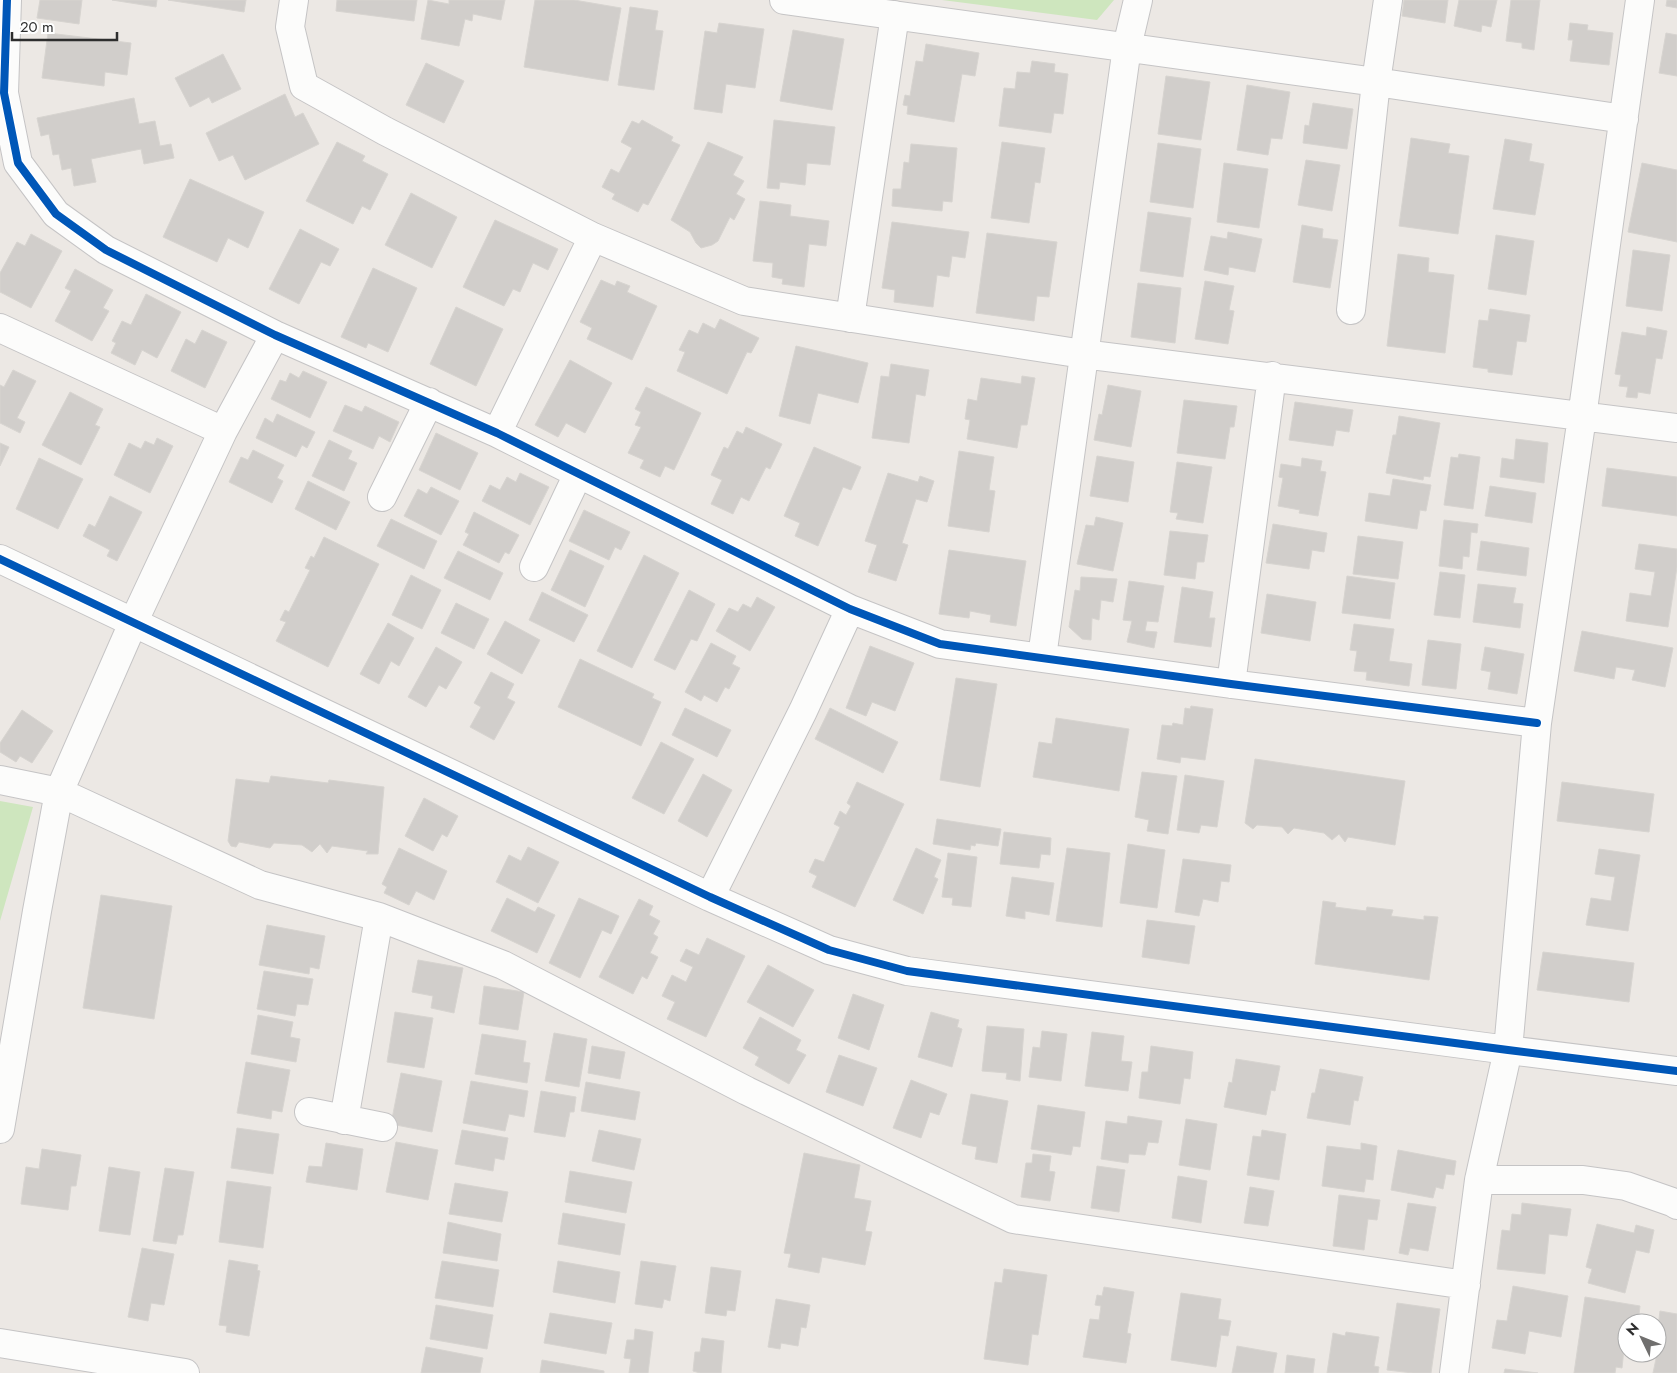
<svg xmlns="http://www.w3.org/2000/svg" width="1677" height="1373" viewBox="0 0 1677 1373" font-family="Jost,sans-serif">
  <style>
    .green { fill: #cee6be }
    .building { fill: #d1cecb; stroke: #d7d4d0 }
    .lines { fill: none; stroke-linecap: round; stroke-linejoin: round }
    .minor-casing { stroke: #c5c4c5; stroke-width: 30 }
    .minor { stroke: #fcfcfb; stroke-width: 28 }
    .cycleway-casing { stroke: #fff; stroke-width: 11 }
    .cycleway { stroke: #0057b8; stroke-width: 8 }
  </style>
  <rect width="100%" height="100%" fill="#ece8e4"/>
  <path class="green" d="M942,0H1114L1097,20Z
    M0,801L33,807L0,921Z"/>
  <path class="building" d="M40,0H82L79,24L37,18Z
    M112,0H157L156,7Z
    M168,0H246L244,12Z
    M337,0H417L414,21L336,11Z
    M428,0L449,4V0H505L501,20L473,14L472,21L465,19L459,46L421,39Z
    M535,0H574L621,8L608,81L524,67Z
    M1404,0H1448L1445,23L1402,16Z
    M1459,0H1497L1491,27L1482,25L1481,32L1454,26Z
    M1511,0H1540L1534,50L1522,48V43L1506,41Z
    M1667,0H1677V8L1666,6Z
    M630,7L658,11L655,30L663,31L654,90L618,85Z
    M719,23L764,29L755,88L726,84L722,113L694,109L705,31L717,33Z
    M1570,23L1588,25L1587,30L1613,33L1609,65L1570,61L1573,40H1568Z
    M793,30L844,39L832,110L780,101Z
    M48,33L131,43L127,75L105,72L104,86L42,78Z
    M1666,33L1677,35V76L1659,73Z
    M926,44L979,53L975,76L962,74L954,122L907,114L908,106L903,105L905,95L910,96L916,61L923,62Z
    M223,54L241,89L212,103L209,97L190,107L175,78Z
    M1032,61L1055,64L1054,72L1068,74L1063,114L1054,113L1051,133L999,126L1004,88L1015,89L1017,72L1030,73Z
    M426,63L464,81L444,123L406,105Z
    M1166,76L1210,82L1201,140L1158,134Z
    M1247,85L1290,92L1282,139L1271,138L1268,155L1237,150Z
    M285,94L295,117L303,113L319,144L245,180L233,155L219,161L206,133Z
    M134,98L139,124L155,121L160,146L171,144L174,158L144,164L141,149L91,159L96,182L74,186L71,168L62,170L59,154L53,155L49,134L41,136L37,118Z
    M1313,103L1353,109L1347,149L1303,143L1305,125L1309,126Z
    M642,120L673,137L671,141L680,145L648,205L643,203L638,212L612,199L615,194L602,187L611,169L619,173L632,148L621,142L632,121L639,124Z
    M774,120L835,127L830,165L807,163L805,185L780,182L779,189L767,188Z
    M1411,138L1450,144L1448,153L1469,156L1458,234L1399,226Z
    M1505,139L1532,144L1529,161L1544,164L1535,215L1493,209Z
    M337,142L365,156L362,161L388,174L370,210L362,206L353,224L306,201Z
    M708,142L743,157L733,175L744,181L736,194L745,199L734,220L730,217L718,241L712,245L701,248L696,243L690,232L671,220Z
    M1002,142L1045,148L1040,183L1035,182L1029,223L991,218Z
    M1158,143L1201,149L1193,208L1150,202Z
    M911,144L957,148L952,202L943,201L942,211L892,206L893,189H901L904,162L909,163Z
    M1306,160L1340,165L1332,211L1298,205Z
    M1224,163L1268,169L1259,228L1217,222Z
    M1642,163L1677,170V242L1628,232Z
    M190,179L264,212L248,248L228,238L217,262L163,237Z
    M411,193L457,217L432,268L385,245Z
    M760,201L791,205L790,216L829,221L826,246L809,244L804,287L782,284L783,279L772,277L773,263L753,261Z
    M1148,212L1191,218L1183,277L1140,271Z
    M495,220L558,249L548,270L533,263L520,292L513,289L504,306L463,287Z
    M892,222L969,232L965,258L952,256L949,277L937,275L933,307L894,302L895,290L882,288Z
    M1302,225L1323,229L1322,238L1338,240L1330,288L1293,282Z
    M300,229L339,249L330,266L321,262L299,304L269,289Z
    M1228,232L1262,239L1255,272L1229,267L1228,275L1204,270L1211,236L1227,239Z
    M987,233L1057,242L1049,297L1037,296L1034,321L976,313Z
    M31,234L62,251L31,308L0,292V273L17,242L25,246Z
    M1496,235L1534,241L1526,295L1488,289Z
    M1633,250L1670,255L1662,311L1626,306Z
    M1398,254L1429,258L1428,272L1454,275L1445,353L1387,346Z
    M373,268L417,288L388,352L368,343L366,348L341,337Z
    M75,269L113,290L103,308L109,311L92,341L55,321L71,291L65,288Z
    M601,280L615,286L617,281L630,286L627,292L657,306L632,360L587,339L592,328L580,322Z
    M1205,281L1234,286L1229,310L1234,311L1228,344L1195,339Z
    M1138,283L1181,288L1175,343L1131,337Z
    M146,294L181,312L157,358L142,350L135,365L111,353L116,343L112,341L122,321L131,325Z
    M456,307L503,329L476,386L430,364Z
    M1490,309L1530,315L1526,342L1517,341L1512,375L1488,372V369L1473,367L1479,320L1488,321Z
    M720,319L759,338L751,353L747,352L727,394L677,371L685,352L679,350L689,330L698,334L703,323L715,329Z
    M1647,327L1667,331L1662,359L1656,358L1650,394L1638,392L1637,398L1626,397L1628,387L1619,386L1621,375L1615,374L1622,332L1646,336Z
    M202,330L227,342L205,388L171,371L186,339L195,344Z
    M796,346L868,363L858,403L818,393L810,424L779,416Z
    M570,360L612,383L585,433L566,423L558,437L535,425Z
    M891,364L929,370L925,396L916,394L909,443L872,438L881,376L889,377Z
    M13,370L36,381L17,418L25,422L20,433L0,423V385L4,387Z
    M303,371L327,382L310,418L271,399L280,380L286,382L290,373L299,378Z
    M1022,376L1035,378L1027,425H1021L1017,448L967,439L970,420L965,419L968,399L977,401L981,378L1021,384Z
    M1108,385L1141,391L1131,447L1094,440L1099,414L1102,415Z
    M646,387L701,413L674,470L665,466L660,477L640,468L644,460L628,453L641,427L635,425L641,412L635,409Z
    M70,392L103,409L95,425L100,427L81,465L42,445Z
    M1184,400L1237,406L1234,427H1230L1225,459L1177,453Z
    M1295,402L1353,410L1349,432L1336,430L1333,446L1289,440Z
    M345,405L362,412L365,406L399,422L390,442L379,436L373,449L333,431Z
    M277,414L315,432L307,448L302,445L296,457L256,438L265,418L273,423Z
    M1399,416L1440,423L1430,477L1424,476L1423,480L1386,473L1393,435H1396Z
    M746,427L782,444L770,469L766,467L749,501L741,497L733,514L711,504L722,480L711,475L724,447L728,449L737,431L743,434Z
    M436,433L478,453L460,490L419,470Z
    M157,438L173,446L150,493L114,475L129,443L141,449L145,441L154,445Z
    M1516,439L1548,443L1544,483L1500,477L1502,458L1514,460Z
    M329,440L352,451L348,459L357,463L344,491L312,476Z
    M0,443L9,447L0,466Z
    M814,447L861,467L851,490L843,487L818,546L795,536L800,523L784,516Z
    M253,450L284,465L277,478L283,481L272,503L229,482L241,457L248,460Z
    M959,451L994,457L989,490L995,491L989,532L948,526Z
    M1459,454L1480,457L1473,509L1444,505L1451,457L1458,458Z
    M1097,456L1134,462L1128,502L1090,496Z
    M39,458L83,479L58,529L16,509Z
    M1302,458L1322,461L1320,471L1326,472L1318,516L1299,513L1300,510L1278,506L1283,478L1279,477L1281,464L1301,467Z
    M1177,462L1212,467L1203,523L1176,519L1178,513L1170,512Z
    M1607,468L1677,477V516L1602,506Z
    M520,473L549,487L530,525L482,501L490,485L500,490L507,477L516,482Z
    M888,473L918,482L920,476L934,481L927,502L916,499L902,543L908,545L896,581L868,572L877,545L865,541Z
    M1393,479L1431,485L1426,511L1420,510L1417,529L1365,521L1369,493L1390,496Z
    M308,481L350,502L336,530L295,509Z
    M1490,486L1536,493L1532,523L1485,516Z
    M431,487L459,501L441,535L404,516L418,489L427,494Z
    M110,496L142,512L117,561L107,556L110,550L83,536L89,524L95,527Z
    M584,510L630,532L621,550L615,547L609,560L569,541Z
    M474,512L519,535L509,554L505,552L499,563L463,545L469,534L465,532Z
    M1096,517L1123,523L1113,571L1077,564L1086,525L1094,526Z
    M391,519L437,541L424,569L377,546Z
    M1444,520L1478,524L1477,533L1471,532L1469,557L1463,556L1462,569L1439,566Z
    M1273,524L1327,533L1324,552L1312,550L1309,569L1266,563Z
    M1170,531L1208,535L1204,562H1197L1195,579L1164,575Z
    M1358,536L1403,542L1398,579L1353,574Z
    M324,537L379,564L328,667L276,641L286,622L280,620L285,610L289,612L310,570L305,568L311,556L314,558Z
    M1481,541L1529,548L1526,576L1477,570Z
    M1639,544L1677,549V567L1668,627L1626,621L1630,593L1651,596L1655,572L1635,569Z
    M570,550L604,566L585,607L551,590Z
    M949,550L1026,561L1016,626L990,622L991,615L970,611L969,618L939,614Z
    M458,551L503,573L490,600L444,578Z
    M644,555L679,573L632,668L597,651Z
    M1440,572L1465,575L1460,618L1434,615Z
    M411,575L441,590L422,629L392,615Z
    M1347,576L1395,583L1390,619L1342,613Z
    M1081,577L1117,579L1113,602L1101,600L1099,620L1092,618L1091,640L1082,639L1069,627L1075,590L1080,591Z
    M1129,581L1164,586L1158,622L1147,621L1145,631L1157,632L1154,648L1127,642L1132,621L1123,620Z
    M1478,584L1516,588L1513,603L1523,604L1520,628L1473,622Z
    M1182,587L1213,592L1209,618H1215L1211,647L1174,642Z
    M689,590L715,604L697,641L691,639L675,670L654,660Z
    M542,592L588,615L574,642L529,620Z
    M1267,594L1316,602L1310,641L1261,633Z
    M757,597L775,607L750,651L716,631L729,608L738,612L743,604L751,608Z
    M456,603L489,619L474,649L441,633Z
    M505,621L540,640L522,674L487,654Z
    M388,623L414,638L399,666L391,661L379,684L360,674Z
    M1354,624L1394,629L1389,661L1412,664L1409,686L1366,680L1367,672L1354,671L1357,651L1350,650Z
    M1582,631L1673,648L1665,687L1632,680L1635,670L1616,667L1614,679L1574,671Z
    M1428,640L1461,644L1456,689L1422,685Z
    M711,643L736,656L732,664L740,668L729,689L725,687L717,702L704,695L701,701L685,692Z
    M870,646L914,663L895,711L872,702L866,716L846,708Z
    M436,647L462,662L446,689L439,685L426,707L408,697Z
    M1485,647L1524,654L1517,694L1488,689L1491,672L1481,670Z
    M580,659L654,694L652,698L661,702L641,746L558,707Z
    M491,672L514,684L507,698L515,702L494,740L470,727L481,707L474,703Z
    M956,678L997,684L980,787L940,780Z
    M1191,706L1213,709L1205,760L1181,757L1180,763L1157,759L1162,725L1172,726L1173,723L1183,725L1185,708L1190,709Z
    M685,708L731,730L717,757L672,735Z
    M830,708L898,742L883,773L815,739Z
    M22,710L53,731L32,763L20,756L16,762L0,752V743Z
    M1056,718L1129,729L1119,791L1033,777L1039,742L1052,744Z
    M661,742L694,759L664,814L632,798Z
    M1255,759L1405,781L1395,845L1348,837L1345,842L1339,834L1332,840L1324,833L1294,828L1288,834L1282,827L1257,825L1253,829L1245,823Z
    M1142,772L1177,776L1168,834L1147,831L1149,820L1135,817Z
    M703,774L732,790L707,837L678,821Z
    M1185,775L1224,781L1217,827L1201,825L1199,833L1177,830Z
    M271,776L328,783L329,780L384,787L378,854H366L368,851L332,846L327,853L320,844L312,852L302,845L274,843L270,848L239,842L236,847L231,846L228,841L236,779L269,783Z
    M857,782L904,804L855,907L812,887L817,876L809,872L815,859L824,862L840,827L834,824L840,811L846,815L851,806L847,803Z
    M1562,782L1654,794L1649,832L1557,821Z
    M424,798L458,816L447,837L442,834L433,851L405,836Z
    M937,819L1001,829L998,846L976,843L975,846L971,845L970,850L933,844Z
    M1004,832L1051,838L1050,855L1041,854L1039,868L1000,864Z
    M1128,844L1165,850L1157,908L1120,903Z
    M528,847L559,862L538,903L496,882L509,855L521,861Z
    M399,848L447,871L434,900L416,891L409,905L384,893L387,887L382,884Z
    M916,848L941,860L934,877L938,879L923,914L893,900Z
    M1067,848L1110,853L1102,927L1056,921Z
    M1599,849L1640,855L1628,931L1586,925L1591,898L1611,901L1615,877L1595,874Z
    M948,853L977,857L971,907L952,905L953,898L942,897Z
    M1183,859L1231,865L1229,882L1221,881L1218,902L1203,899L1199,916L1175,912Z
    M1012,877L1054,883L1049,915L1025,911V919L1006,916Z
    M101,895L172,906L154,1019L83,1008Z
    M507,898L535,912L538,907L555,915L537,953L491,931Z
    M579,898L619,916L611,934L602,930L580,978L549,963Z
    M639,899L653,906L649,915L660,921L653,934L658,937L650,953L658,957L647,979L642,976L633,994L599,977Z
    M1323,901L1336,903L1335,907L1366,911L1367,907L1393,910L1391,916L1424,920V916L1438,917L1429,980L1315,964Z
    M1147,920L1195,926L1189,964L1142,957Z
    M267,925L325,936L319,969L310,967L309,974L259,965Z
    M707,938L745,956L706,1037L667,1019L675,1002L662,996L672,975L686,982L693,967L680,961L686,949L699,955Z
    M1543,952L1634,963L1629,1002L1537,990Z
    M418,960L463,968L454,1013L431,1008L433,996L412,992Z
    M768,965L814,990L793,1027L747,1002Z
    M264,971L313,979L308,1005L297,1004L295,1016L257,1009Z
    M484,986L524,992L518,1030L479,1024Z
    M853,994L884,1005L869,1050L838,1038Z
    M395,1012L433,1018L424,1068L387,1062Z
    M931,1012L959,1020L957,1027L962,1029L952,1067L918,1057Z
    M258,1015L293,1022L290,1037L300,1039L296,1062L251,1054Z
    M760,1017L801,1040L796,1050L806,1055L789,1084L755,1065L759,1057L743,1048Z
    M987,1026L1024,1029L1020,1081L1006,1079L1007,1073L982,1071Z
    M1042,1031L1067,1034L1061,1081L1029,1077L1033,1047L1040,1048Z
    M1092,1032L1124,1036L1121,1061L1132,1062L1128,1091L1085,1086Z
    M554,1033L587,1039L579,1087L545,1081Z
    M482,1034L526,1041L523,1062L530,1063L527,1083L475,1074Z
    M592,1046L625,1052L620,1079L588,1073Z
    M1151,1046L1193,1052L1190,1079L1184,1078L1180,1104L1139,1098L1142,1072H1148Z
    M839,1055L877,1068L863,1106L826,1092Z
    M1236,1059L1280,1066L1275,1091L1271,1090L1266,1115L1224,1107L1229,1082L1232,1083Z
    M246,1062L290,1070L282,1112L272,1110L271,1119L237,1113Z
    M1320,1069L1363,1077L1358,1101L1354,1100L1350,1125L1307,1118L1312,1093H1315Z
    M401,1073L442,1081L432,1132L391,1124Z
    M911,1080L947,1094L939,1115L930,1112L921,1138L893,1128Z
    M471,1081L528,1091L524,1117L509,1114L505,1131L463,1123Z
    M586,1082L640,1092L635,1120L581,1111Z
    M541,1091L576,1097L574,1112H570L565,1137L534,1132Z
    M971,1094L1008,1101L997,1163L975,1159L977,1147L962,1144Z
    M1038,1105L1085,1112L1080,1147L1073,1146L1071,1155L1031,1149Z
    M1128,1116L1162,1121L1158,1143L1148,1142L1145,1155L1129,1154L1128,1163L1101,1159L1106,1121L1127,1124Z
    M1186,1119L1217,1124L1210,1170L1179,1165Z
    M237,1128L279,1134L273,1174L231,1168Z
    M462,1130L508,1138L504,1160L495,1158L493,1171L455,1164Z
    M599,1130L641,1139L634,1170L592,1161Z
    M1262,1130L1286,1134L1279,1180L1247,1175L1253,1136L1261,1137Z
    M396,1142L438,1150L428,1200L386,1192Z
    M326,1143L363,1149L357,1190L306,1182L309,1166L322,1167Z
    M1361,1143L1377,1146L1373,1180L1366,1179L1364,1192L1322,1186L1327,1146L1361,1150Z
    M42,1149L81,1155L76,1186H71L68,1210L21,1204L26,1167L39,1169Z
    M1398,1150L1456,1161L1454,1175L1446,1174L1443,1189L1436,1187L1433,1198L1391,1190Z
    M804,1153L860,1165L854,1198L871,1201L865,1231L872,1232L865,1265L822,1257L819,1273L788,1267L791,1254L784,1253Z
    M1033,1154L1051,1156L1049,1171L1055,1172L1050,1201L1021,1197L1026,1163H1032Z
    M1097,1166L1125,1170L1119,1212L1091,1208Z
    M109,1167L140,1172L130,1235L99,1231Z
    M165,1168L194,1172L183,1235H178L176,1244L153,1241Z
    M570,1171L632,1182L626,1213L565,1202Z
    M1178,1176L1207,1181L1201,1223L1172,1218Z
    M227,1181L271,1187L263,1248L219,1242Z
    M455,1183L508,1192L502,1222L449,1214Z
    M1250,1187L1274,1191L1268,1226L1244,1223Z
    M1339,1195L1380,1200L1377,1220L1368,1219L1364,1250L1333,1246Z
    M1408,1203L1436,1207L1428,1251L1410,1248L1408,1255L1399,1253Z
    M1522,1203L1571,1209L1567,1236L1549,1234L1545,1274L1497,1269L1502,1230L1510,1231L1512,1214L1521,1215Z
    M563,1213L625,1224L620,1255L558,1244Z
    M448,1222L501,1234L497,1261L443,1253Z
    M1597,1224L1634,1233L1636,1225L1654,1230L1649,1253L1636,1250L1625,1293L1588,1283L1592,1269L1586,1267Z
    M142,1248L174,1254L164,1305L151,1303L148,1321L128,1317Z
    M229,1260L258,1265L257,1270L260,1271L249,1336L226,1332L227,1326L219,1325Z
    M442,1261L499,1270L493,1307L435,1298Z
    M558,1261L620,1272L615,1303L553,1292Z
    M641,1261L676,1266L670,1301L664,1299L662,1308L635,1304Z
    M711,1267L741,1271L735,1311L727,1310L726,1316L705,1313Z
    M1004,1269L1047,1275L1038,1335L1032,1334L1028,1365L984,1359L995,1282L1002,1283Z
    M1513,1286L1568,1296L1561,1337L1529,1331L1525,1354L1492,1348L1497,1320L1507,1321Z
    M1104,1287L1134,1292L1127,1333L1131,1334L1126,1363L1083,1357L1090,1319L1099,1320L1101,1306L1095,1305L1097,1295L1102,1296Z
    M1181,1293L1221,1299L1218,1319L1231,1321L1228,1336L1221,1335L1216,1367L1171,1360Z
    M1585,1297L1640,1306L1638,1323H1627V1350L1624,1349L1622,1368L1616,1367L1615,1373H1574Z
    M776,1299L810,1305L806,1328L801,1327L798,1346L781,1343L780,1349L768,1347Z
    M1397,1303L1440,1309L1431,1373H1413L1387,1370Z
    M436,1305L493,1315L487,1349L430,1339Z
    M1660,1311L1677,1314V1373H1653L1661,1335H1657Z
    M550,1313L612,1323L606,1354L544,1343Z
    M635,1329L653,1332L648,1373H629L631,1359L624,1358L627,1340H634Z
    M1346,1332L1379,1337L1374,1366L1379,1367L1378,1373H1327L1333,1333L1345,1336Z
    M702,1338L724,1341L721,1373H700L693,1371L695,1352H700Z
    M1237,1346L1277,1353L1273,1373H1232Z
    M426,1347L483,1358L480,1373H421Z
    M1287,1355L1315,1359L1313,1373H1285Z
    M542,1360L604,1371V1373H540Z
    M1505,1369L1538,1373H1504Z"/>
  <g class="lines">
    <g class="minor-casing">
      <path id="minor" d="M7,0L4,93L18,163L56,214L106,250L275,335L497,433L850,609L940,644L1231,684L1537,723
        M294,0L290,27L304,86L385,131L593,237L744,301L1083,354L1677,428
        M784,0L1376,82L1624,119
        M1351,310L1376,82L1388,0
        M850,318L895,15
        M0,328L223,431
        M497,433L593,237
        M382,497L429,402
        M0,559L710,897L829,950L907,971L1508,1050L1677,1071
        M534,567L578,474
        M1042,657L1127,47L1138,0
        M1231,684L1272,376
        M0,780L59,792L260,885L379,917L503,965L747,1091L1013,1219L1466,1285
        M710,897L803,711L850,609
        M309,1112L383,1127
        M344,1120L379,917
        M0,1129L37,911L59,792L133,623L223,431L275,335
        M1479,1180H1583L1626,1186L1672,1202L1677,1205
        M0,1343L185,1373
        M1454,1373L1479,1180L1508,1050L1537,723L1582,417L1640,0"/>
    </g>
    <use href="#minor" class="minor"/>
    <g class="cycleway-casing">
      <path id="cycleway" d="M7,0L4,93L18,163L56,214L106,250L275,335L497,433L850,609L940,644L1231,684L1537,723
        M0,559L710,897L829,950L907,971L1508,1050L1677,1071"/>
    </g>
    <use href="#cycleway" class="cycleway"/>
  </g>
  <g transform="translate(1642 1338) rotate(313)"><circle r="24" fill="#ffffff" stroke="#ababab"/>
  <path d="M0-4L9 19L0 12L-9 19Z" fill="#706f6e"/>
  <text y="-8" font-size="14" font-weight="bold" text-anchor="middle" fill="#2e2e2e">N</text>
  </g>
  <path d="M12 32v8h105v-8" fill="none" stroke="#2e2e2e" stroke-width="2.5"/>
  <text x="20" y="32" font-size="15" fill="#2e2e2e" stroke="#ffffff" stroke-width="4" paint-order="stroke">20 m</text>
</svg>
